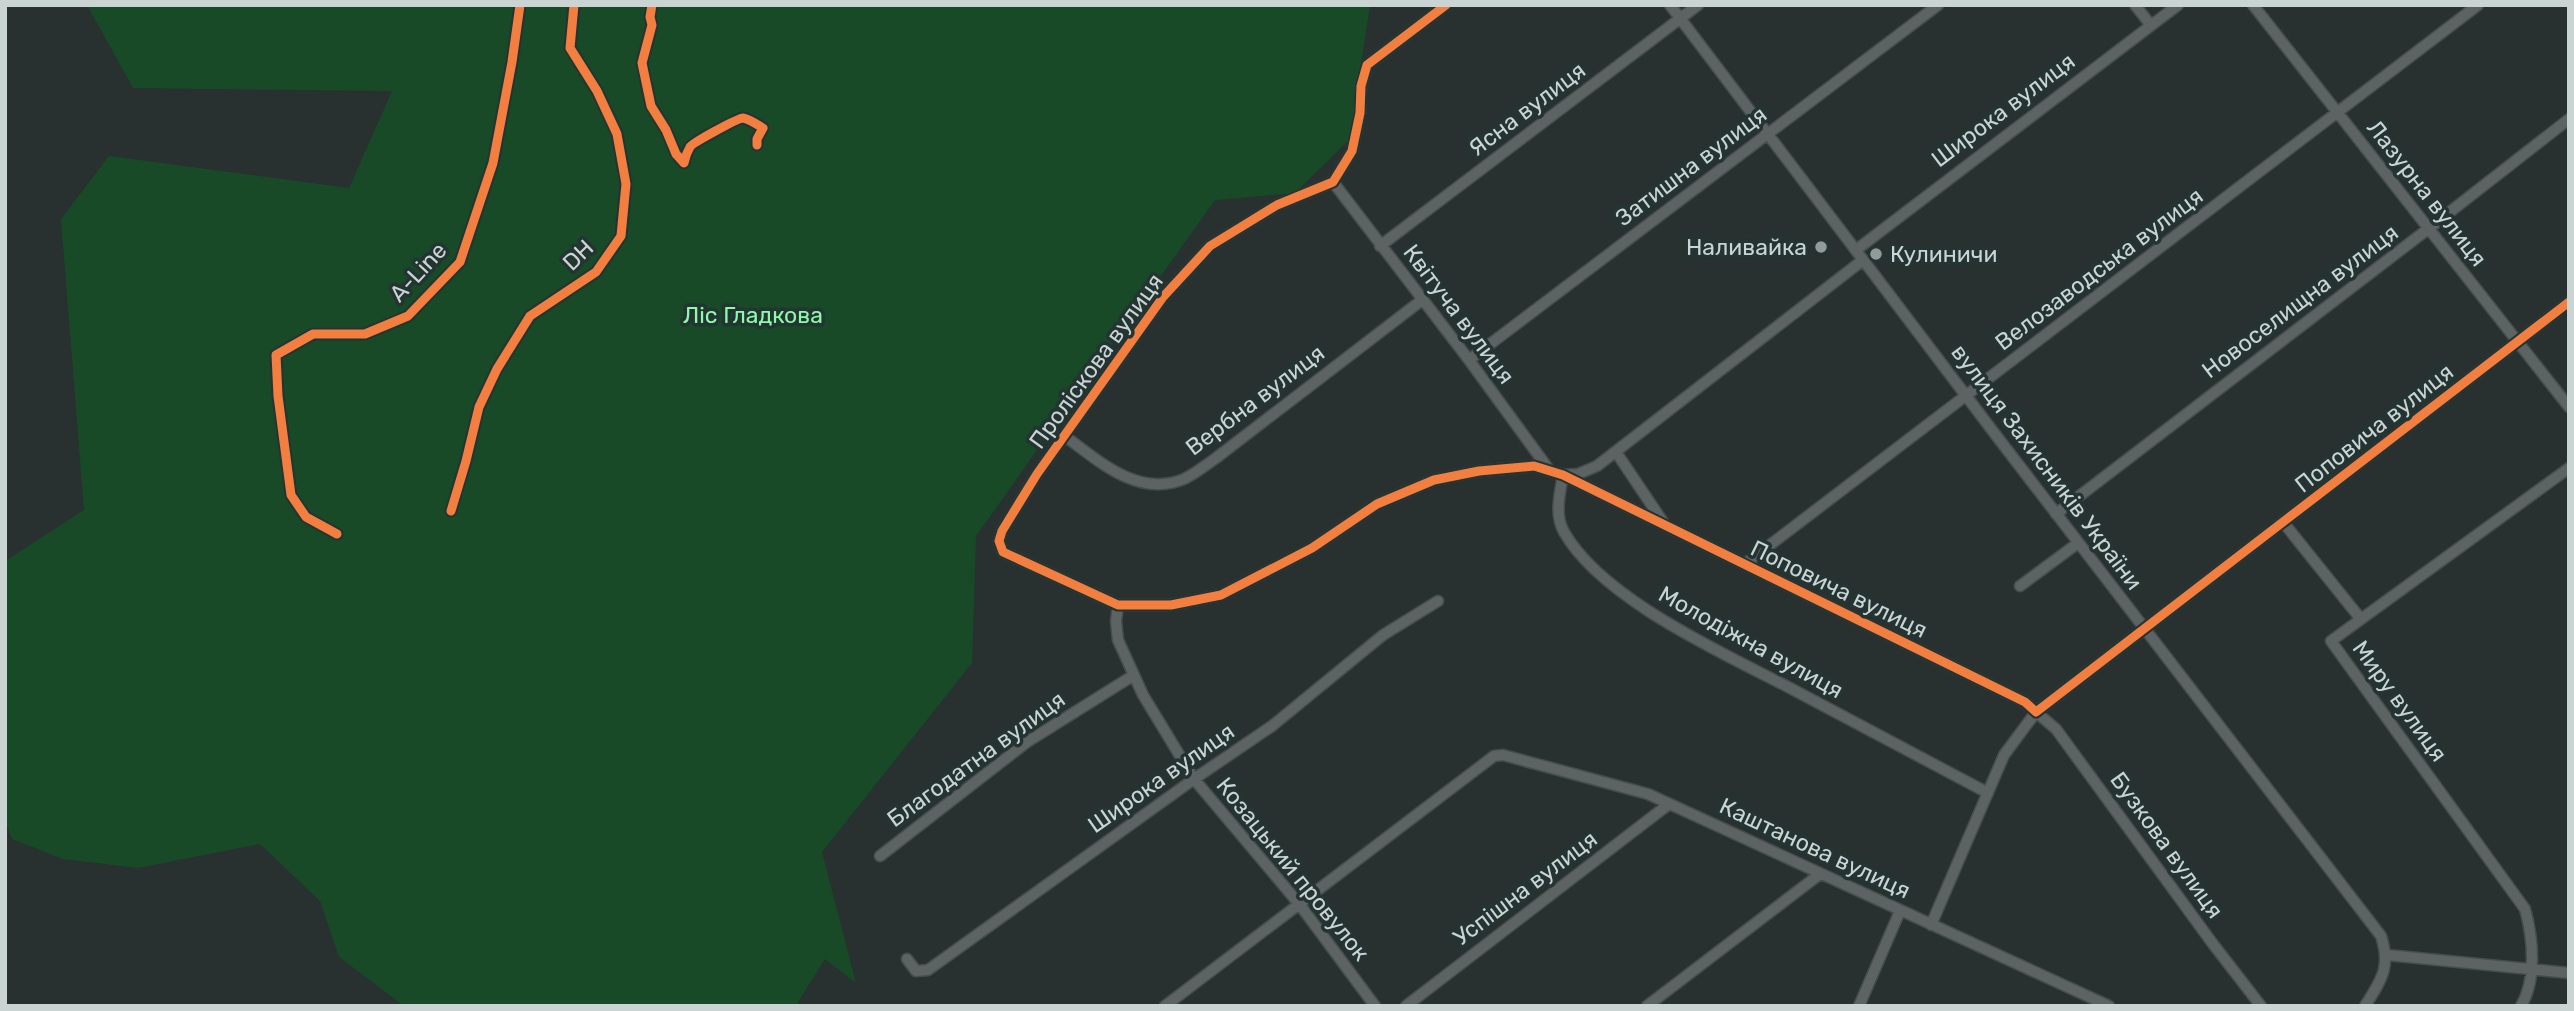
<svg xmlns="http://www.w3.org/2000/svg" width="2574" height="1011" viewBox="0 0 2574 1011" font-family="Rubik,sans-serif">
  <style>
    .green { fill: #184a28 }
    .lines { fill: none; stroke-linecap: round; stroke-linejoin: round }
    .minor-casing { stroke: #454d4c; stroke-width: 13 }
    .minor { stroke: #5c6362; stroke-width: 10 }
    .cycleway-casing { stroke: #243433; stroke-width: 13 }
    .cycleway { stroke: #f27e40; stroke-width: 9 }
    .poi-dot { fill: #919b9a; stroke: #243433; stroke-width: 2.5 }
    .labels { text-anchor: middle; stroke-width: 7; stroke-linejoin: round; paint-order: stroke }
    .street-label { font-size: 23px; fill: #cad4d3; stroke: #243433 }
    .poi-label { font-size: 23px; fill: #cad4d3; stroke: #243433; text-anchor: end }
    .park-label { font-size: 23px; fill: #8cfba7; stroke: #243433 }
  </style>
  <rect width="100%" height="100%" fill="#283030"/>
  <path class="green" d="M87,5H1370L1350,139L1295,193L1215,200L976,536L972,663L822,852L856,983L825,959L798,1002V1006H404L339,957L320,901L260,844L138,868L63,859L12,839L5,821V561L84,510L61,219L109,156L349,188L392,91L133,88Z"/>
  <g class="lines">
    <g class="minor-casing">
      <path id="minor" d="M1446,5L1367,65L1361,86L1360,113L1352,151L1333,182L1277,205L1210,246L1163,297L1037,474L1002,531L999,541L1003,552L1118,605H1171L1221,595L1312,548L1377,504L1434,480L1479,471L1534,466L1563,475L2025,702L2036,712L2569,302
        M1670,5L1995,434L2381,936C2391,967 2382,979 2365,1006
        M2135,5L2150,24
        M2253,5L2569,407
        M1333,182L1469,360L1550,471
        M1380,246L1698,5
        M1856,250L2178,5
        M1863,260L1597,466L1578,474L1563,475C1560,493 1554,515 1564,532C1602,599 1723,653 1790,688C1856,723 1922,758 1988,793
        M1469,360L1938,5
        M1066,437C1099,461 1138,498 1184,479C1195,474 1206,465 1216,458L1422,300
        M1616,452L1663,522
        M2056,514L2428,229L2569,119
        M2283,522L2360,618
        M1745,564L2478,5
        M2020,586L2078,543
        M1118,605L1116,621L1118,640L1143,695L1194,779L1300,905L1375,1006
        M880,856L1027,742L1134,675
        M1931,925L2004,755L2036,712L2056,729L2213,944L2261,1006
        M2387,955L2569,973
        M907,959L916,971L928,970L1194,779L1272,726L1383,635L1438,601
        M1165,1006L1494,756L1503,755L1648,794L2109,1006
        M1406,1006L1669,804
        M1647,1006L1820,874
        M1859,1006L1900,911
        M2521,1006C2537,979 2533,938 2525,909L2331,641L2569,468"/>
    </g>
    <use href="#minor" class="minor"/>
    <g class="cycleway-casing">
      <path id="cycleway" d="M652,5L650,17L652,25L642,63L651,106L666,130L676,154L684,163C685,158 687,152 690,147C692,143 738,118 743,118C749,119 758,125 763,128L757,139V145
        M1446,5L1367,65L1361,86L1360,113L1352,151L1333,182L1277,205L1210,246L1163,297L1037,474L1002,531L999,541L1003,552L1118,605H1171L1221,595L1312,548L1377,504L1434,480L1479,471L1534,466L1563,475L2025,702L2036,712L2569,302
        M451,511L466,461L479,407L497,369L530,316L596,272L621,236L626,184L617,134L597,91L570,48L574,5
        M337,534L306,517L291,495L278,396L276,355L313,334H365L408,316L460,262L493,163L512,62L520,5"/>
    </g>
    <use href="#cycleway" class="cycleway"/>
  </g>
  <g class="poi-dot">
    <circle cx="1821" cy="247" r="7"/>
    <circle cx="1876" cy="254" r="7"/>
  </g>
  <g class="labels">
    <g class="street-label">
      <text transform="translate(1527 109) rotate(-37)" y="8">Ясна вулиця</text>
      <text transform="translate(2003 110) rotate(-37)" y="8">Широка вулиця</text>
      <text transform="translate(1691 166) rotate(-37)" y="8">Затишна вулиця</text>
      <text transform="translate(2427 193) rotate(52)" y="8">Лазурна вулиця</text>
      <text transform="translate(578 255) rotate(-44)" y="8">DH</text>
      <text transform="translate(2099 269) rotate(-37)" y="8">Велозаводська вулиця</text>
      <text transform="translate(418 272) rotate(-47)" y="8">A-Line</text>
      <text transform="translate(2300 301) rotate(-37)" y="8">Новоселищна вулиця</text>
      <text transform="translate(1459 314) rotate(53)" y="8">Квітуча вулиця</text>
      <text transform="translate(1096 361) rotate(-54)" y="8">Проліскова вулиця</text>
      <text transform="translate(1255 400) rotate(-37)" y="8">Вербна вулиця</text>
      <text transform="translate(2374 428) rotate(-38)" y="8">Поповича вулиця</text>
      <text transform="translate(2047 467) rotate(53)" y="8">вулиця Захисників України</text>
      <text transform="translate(1839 589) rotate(26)" y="8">Поповича вулиця</text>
      <text transform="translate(1751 642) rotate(29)" y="8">Молодіжна вулиця</text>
      <text transform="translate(2400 701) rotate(54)" y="8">Миру вулиця</text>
      <text transform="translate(976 759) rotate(-36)" y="8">Благодатна вулиця</text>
      <text transform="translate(1161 778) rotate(-35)" y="8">Широка вулиця</text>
      <text transform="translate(2167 845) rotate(54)" y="8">Бузкова вулиця</text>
      <text transform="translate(1815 848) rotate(25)" y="8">Каштанова вулиця</text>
      <text transform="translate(1293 869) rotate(51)" y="8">Козацький провулок</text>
      <text transform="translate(1525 888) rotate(-37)" y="8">Успішна вулиця</text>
    </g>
    <g class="poi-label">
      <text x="1807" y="255">Наливайка</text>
      <text x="1890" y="262" text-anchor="start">Кулиничи</text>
    </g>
    <g class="park-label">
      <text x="753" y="323">Ліс Гладкова</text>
    </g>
  </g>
  <rect width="2574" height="1011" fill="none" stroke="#cad4d3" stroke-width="14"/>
</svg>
